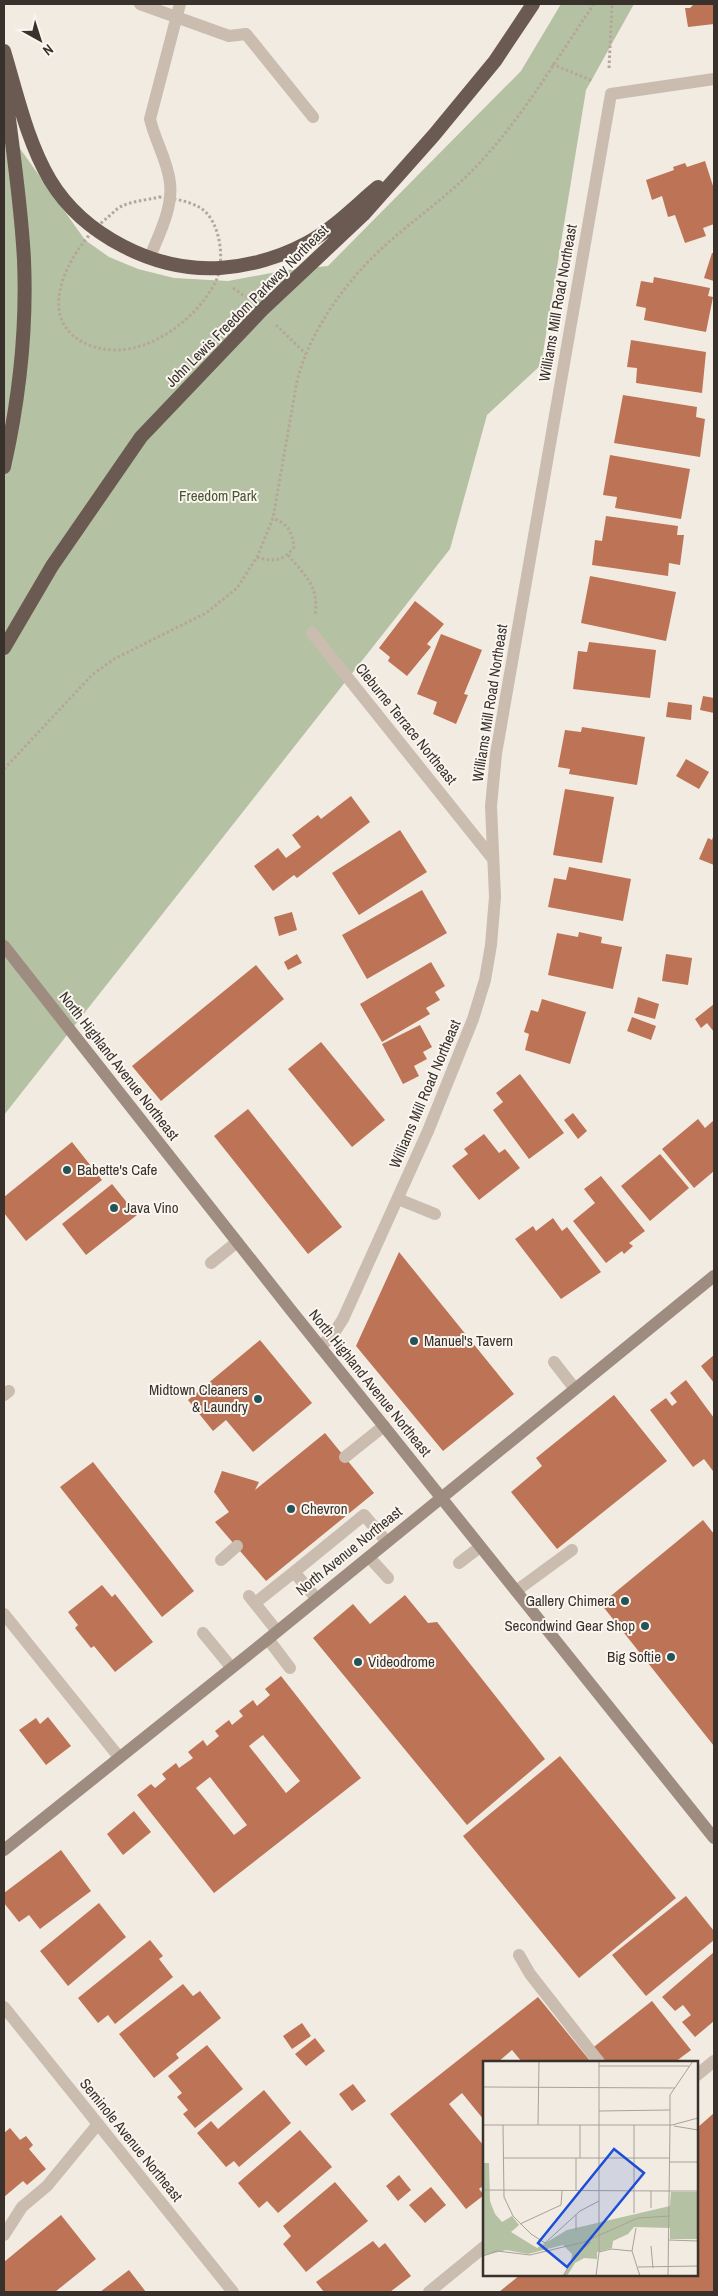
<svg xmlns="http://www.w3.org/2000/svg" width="718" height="2296" viewBox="0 0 718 2296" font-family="'Archivo Narrow',sans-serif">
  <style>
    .green { fill: #b5c1a3 }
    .building { fill: #bd7355; fill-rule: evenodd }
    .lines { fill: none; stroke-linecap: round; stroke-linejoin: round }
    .path { stroke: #b6a699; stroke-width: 3; stroke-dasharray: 2.5 2.5; stroke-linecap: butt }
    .service { stroke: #cabcae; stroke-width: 12 }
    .minor { stroke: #cabcae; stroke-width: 12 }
    .secondary { stroke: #9e8c80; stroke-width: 12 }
    .trunk { stroke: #6a5a52; stroke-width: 14 }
    .poi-dot { fill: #245358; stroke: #faf5ef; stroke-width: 2 }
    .labels { text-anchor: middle; stroke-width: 4; stroke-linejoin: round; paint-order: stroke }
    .street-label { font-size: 15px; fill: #39312c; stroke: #faf5ef }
    .park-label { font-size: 15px; fill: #475632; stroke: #faf5ef }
    .poi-label { font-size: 15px; fill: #39312c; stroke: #faf5ef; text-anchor: start }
    .inset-road { fill: none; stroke: #a8a199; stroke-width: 1 }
    .view { fill: #1d4ed8; fill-opacity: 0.15; stroke: #1d4ed8; stroke-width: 2.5 }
    .inset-edge { fill: none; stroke: #39312c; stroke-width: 2.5 }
  </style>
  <rect width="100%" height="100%" fill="#f2ebe2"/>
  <path class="green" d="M561,4H634L586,90L541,365L487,415L450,549L4,1115V126L85,240L109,257L138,269L174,278L228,281L287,270L328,266L521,71Z"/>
  <path class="building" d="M694,4H714V24L688,27L685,8H690Z
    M705,161L714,189V224L703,228L706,236L685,243L675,215L668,217L662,196L652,200L646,180L674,170L673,167L685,163L687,167Z
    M712,253H714V281L704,278Z
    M654,277L710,288L708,296L713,297L706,332L644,320L646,308L636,306L641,281L653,283Z
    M631,340L706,352L702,393L636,383L637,368L627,367Z
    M623,395L697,407L696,417L705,419L700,457L614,443Z
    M610,455L690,469L681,519L615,508L617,497L603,495Z
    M606,516L678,526L677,535H684L680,565L669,563L668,576L592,565L595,540L602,541Z
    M590,576L676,592L666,641L581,623Z
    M415,601L444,624L427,644L431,647L407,676L388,661L390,657L379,648Z
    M441,634L482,650L464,694L468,695L456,724L433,714L437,702L417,694Z
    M589,642L656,650L650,698L573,689L578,651L587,652Z
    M703,696L714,698V713L700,710Z
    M668,702L692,705L691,720L666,717Z
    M582,727L645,737L637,785L569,774L570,769L558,767L565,730L581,732Z
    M686,759L709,772L699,789L676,776Z
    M565,789L614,797L602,863L553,855Z
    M351,796L370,822L297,878L294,875L273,891L254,866L278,848L286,858L301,847L292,835L318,815L321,819Z
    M400,830L427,872L359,915L332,873Z
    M714,834V865L699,859L708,838L712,840Z
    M569,867L631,879L623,921L548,907L554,878L566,880Z
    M422,890L447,933L367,979L342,935Z
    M292,912L297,930L279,936L274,917Z
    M579,932L602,937L601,943L622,947L613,989L548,975L557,933L578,937Z
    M297,954L302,963L288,970L284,962Z
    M666,954L692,958L688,985L662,981Z
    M431,962L445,986L435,992L440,1000L426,1008L430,1014L382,1042L360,1004Z
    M256,965L284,999L161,1101L132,1066Z
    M638,997L659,1004L655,1019L634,1013Z
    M542,999L586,1012L570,1064L525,1050L529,1034L524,1032L531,1010L538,1012Z
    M714,1004V1032L707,1023L701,1028L695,1019Z
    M632,1017L656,1026L651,1040L627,1031Z
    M420,1025L432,1047L423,1052L427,1059L414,1066L419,1076L403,1084L382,1044Z
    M321,1042L385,1120L352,1147L288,1069Z
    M520,1074L564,1133L529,1159L493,1110L503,1102L496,1093Z
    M248,1109L342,1227L308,1254L214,1136Z
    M573,1113L587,1131L578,1139L564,1120Z
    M698,1119L705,1128L714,1120V1171L694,1188L662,1149Z
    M484,1134L499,1153L505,1149L520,1168L479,1200L452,1166L468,1154L464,1149Z
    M72,1142L102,1180L26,1241L4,1213V1197Z
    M660,1154L689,1188L650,1221L621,1186Z
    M601,1176L645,1231L629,1243L633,1246L624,1254L622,1251L606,1263L573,1221L595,1203L584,1189Z
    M112,1184L137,1215L86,1255L62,1224Z
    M553,1218L562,1231L567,1227L601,1272L561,1299L515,1239L533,1226L536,1231Z
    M399,1252L514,1394L443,1451L356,1346Z
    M260,1340L312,1403L253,1452L226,1420L213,1431L188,1400Z
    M714,1355V1383L701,1366Z
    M686,1380L714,1418L713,1471L704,1459L693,1467L650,1410L666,1398L672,1406L677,1402L670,1393Z
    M614,1395L667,1461L557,1549L511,1492L542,1466L536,1458Z
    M325,1433L374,1493L266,1581L215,1522L229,1512L214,1492L222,1471L259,1482L255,1490Z
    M93,1462L194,1591L162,1617L60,1487Z
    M703,1520L714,1534V1746L601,1604Z
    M102,1585L112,1597L115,1594L153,1642L115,1672L94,1646L91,1648L75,1628L78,1625L68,1612Z
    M405,1595L428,1623L437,1622L545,1759L467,1825L313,1638L353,1604L370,1624Z
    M281,1676L361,1778L214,1893L137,1795L151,1784L155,1788L166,1779L162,1774L176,1763L179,1768L193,1758L188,1752L203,1740L207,1746L219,1736L215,1731L229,1720L232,1725L243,1716L239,1711L253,1700L257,1706L270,1695L265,1689ZM263,1735L300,1781L286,1793L249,1746ZM210,1777L247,1825L234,1835L196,1788Z
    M48,1717L71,1746L46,1765L19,1730L36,1718L40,1724Z
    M560,1756L676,1898L579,1978L463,1836Z
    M134,1811L151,1832L123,1855L107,1834Z
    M61,1850L91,1891L40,1929L29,1915L19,1922L4,1903V1893Z
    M686,1896L714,1931V1940L646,1996L612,1955Z
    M99,1903L126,1937L68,1986L40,1951Z
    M150,1940L163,1956L159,1959L173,1977L115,2024L108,2015L98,2023L78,1998Z
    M714,1952V2021L695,2037L682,2022L691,2015L683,2005L675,2011L662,1997Z
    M183,1984L193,1996L200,1991L221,2018L176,2054L179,2058L154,2078L119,2034Z
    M538,1997L591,2062H522L512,2050L498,2062H484V2120L462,2093L449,2104L484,2146V2185L479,2189L484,2195L466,2209L390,2114Z
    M652,2001L691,2050L675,2062H600L590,2050Z
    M302,2023L311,2036L292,2049L283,2036Z
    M315,2038L325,2051L306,2066L295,2054Z
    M207,2045L243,2089L195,2128L183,2114L188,2110L177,2097L182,2093L168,2076Z
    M353,2084L366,2101L352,2111L339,2094Z
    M264,2090L291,2123L239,2167L234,2161L226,2167L197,2133L211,2121L218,2129Z
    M714,2113V2292H499L520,2275H697V2128Z
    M10,2128L20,2140L26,2136L33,2145L29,2149L46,2169L27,2185L23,2181L4,2197V2133Z
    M300,2130L332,2167L278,2213L267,2201L259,2208L238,2183Z
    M399,2175L411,2190L398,2201L386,2186Z
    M335,2182L368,2221L306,2272L283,2244L291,2236L283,2226Z
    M431,2187L446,2205L425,2223L409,2205Z
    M61,2215L96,2259L55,2292H4V2262Z
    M373,2241L379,2248L385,2243L411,2276L390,2292H324L316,2282Z
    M129,2270L146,2292H100Z"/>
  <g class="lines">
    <path class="path" d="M552,64L593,81
      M609,68L612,4
      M159,197C172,198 188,201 199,207C221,219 226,263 215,283C194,323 139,363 92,346C27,323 71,246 107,218C112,214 117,208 122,206C133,201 147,200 159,197Z
      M233,288L246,297
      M276,325L306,354
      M288,555C306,577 319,585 315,615
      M257,557C273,563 285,560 294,547C292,531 288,524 273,518
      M4,769L92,675L114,659L206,613L237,588L257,557L273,518L297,381C311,327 349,277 390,241C422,213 456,190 484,158C526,112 559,55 594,4"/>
    <path class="service" d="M140,4L229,36L246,34L313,117
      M150,257C159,234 173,208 170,183C168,161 155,141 150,119L180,4
      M398,1199L435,1214
      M211,1263L237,1242
      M554,1362L575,1389
      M4,1395L9,1391
      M345,1457L384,1426
      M369,1557L388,1578
      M221,1560L237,1546
      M459,1563L480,1547
      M516,1591L572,1550
      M249,1596L277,1631
      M317,1599L294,1572L364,1515L387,1542
      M255,1603L294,1572
      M4,1614L119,1757
      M203,1633L231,1667
      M268,1639L290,1668
      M519,1955L530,1974L599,2062
      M4,2235L22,2207L47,2186L98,2124"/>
    <path class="minor" d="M312,633L493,859
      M320,1347L332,1336L343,1319L428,1131L473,1019L485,980L491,945L495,897L491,806L496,754L611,94L714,79
      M4,2007L233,2292
      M697,2075L714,2061
      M429,2292L484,2247"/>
    <path class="secondary" d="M4,946L290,1309L714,1838
      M4,1850L268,1639L714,1276"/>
    <path class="trunk" d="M4,51C17,94 27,141 50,180C83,235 155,272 220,268C249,266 281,257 307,243C333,229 355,206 378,187
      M4,79C11,139 21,199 24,260C27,329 19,400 4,467
      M4,648L52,566L141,437L262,310L363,215L434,135L495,61L533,4"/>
  </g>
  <g class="poi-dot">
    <circle cx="67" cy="1170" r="5"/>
    <circle cx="114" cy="1208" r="5"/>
    <circle cx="414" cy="1341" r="5"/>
    <circle cx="258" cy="1399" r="5"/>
    <circle cx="291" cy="1509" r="5"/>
    <circle cx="625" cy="1601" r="5"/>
    <circle cx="645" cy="1626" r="5"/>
    <circle cx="671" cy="1657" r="5"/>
    <circle cx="358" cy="1662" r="5"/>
  </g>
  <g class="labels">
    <g class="street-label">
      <text transform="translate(558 303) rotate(-80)" y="5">Williams Mill Road Northeast</text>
      <text transform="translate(247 306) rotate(-45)" y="5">John Lewis Freedom Parkway Northeast</text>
      <text transform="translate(490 703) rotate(-81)" y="5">Williams Mill Road Northeast</text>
      <text transform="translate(406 724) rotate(51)" y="5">Cleburne Terrace Northeast</text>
      <text transform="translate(119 1066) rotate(52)" y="5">North Highland Avenue Northeast</text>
      <text transform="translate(425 1094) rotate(-67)" y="5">Williams Mill Road Northeast</text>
      <text transform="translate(370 1383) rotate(51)" y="5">North Highland Avenue Northeast</text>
      <text transform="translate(349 1551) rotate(-39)" y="5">North Avenue Northeast</text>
      <text transform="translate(131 2140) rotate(51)" y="5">Seminole Avenue Northeast</text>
    </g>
    <g class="park-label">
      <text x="218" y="501">Freedom Park</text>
    </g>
    <g class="poi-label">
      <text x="77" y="1175">Babette's Cafe</text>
      <text x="124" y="1213">Java Vino</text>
      <text x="424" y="1346">Manuel's Tavern</text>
      <text x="248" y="1395" text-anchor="end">Midtown Cleaners<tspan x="248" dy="17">&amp; Laundry</tspan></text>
      <text x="301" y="1514">Chevron</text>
      <text x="615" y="1606" text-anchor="end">Gallery Chimera</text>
      <text x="635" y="1631" text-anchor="end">Secondwind Gear Shop</text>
      <text x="661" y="1662" text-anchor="end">Big Softie</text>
      <text x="368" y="1667">Videodrome</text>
    </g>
  </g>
  <g transform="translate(483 2061)">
    <rect width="215" height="215" fill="#f2ebe2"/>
    <path d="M0,102H6L7,140L12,153L19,161L29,155L36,164L28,171L54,187L84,169L187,145L188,131H215V178H187V167L151,166L145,173L130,180L129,187L114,191V198L101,197L92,202L84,215H80L88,201L89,193L80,184L45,193L23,189L0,195Z" fill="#b5c1a3"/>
    <path class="inset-road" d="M116,5H206M0,26L192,27M116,50L187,49M0,64H189L215,57M20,64L21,136L30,155L48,173L62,182L97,150L116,140M55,64L56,0M97,64V97M116,64V0M187,64V34L210,0M191,65L215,69M20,97H186M186,101H215M0,129L186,130M93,130V97M186,130H215M168,147V130M151,152V64M37,163L78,144L79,130M153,167L149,190L157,215M93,170V154M186,179L215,180M168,185L170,207M116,191L128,188L149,190M0,195L14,190L47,194L101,181L155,157L187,155M155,206L215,205M80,215L93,193L108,181M113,215L116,191V64M185,215L187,64"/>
    <path class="view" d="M131,88L161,112L84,206L55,182Z"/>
    <rect width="215" height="215" class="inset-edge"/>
  </g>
  <rect width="718" height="2296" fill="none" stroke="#39312c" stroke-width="10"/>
  <g transform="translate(40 40) rotate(141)" stroke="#faf5ef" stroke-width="4" paint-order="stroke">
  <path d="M0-4L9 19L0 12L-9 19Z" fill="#39312c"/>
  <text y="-8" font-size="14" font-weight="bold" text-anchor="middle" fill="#39312c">N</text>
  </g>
</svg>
